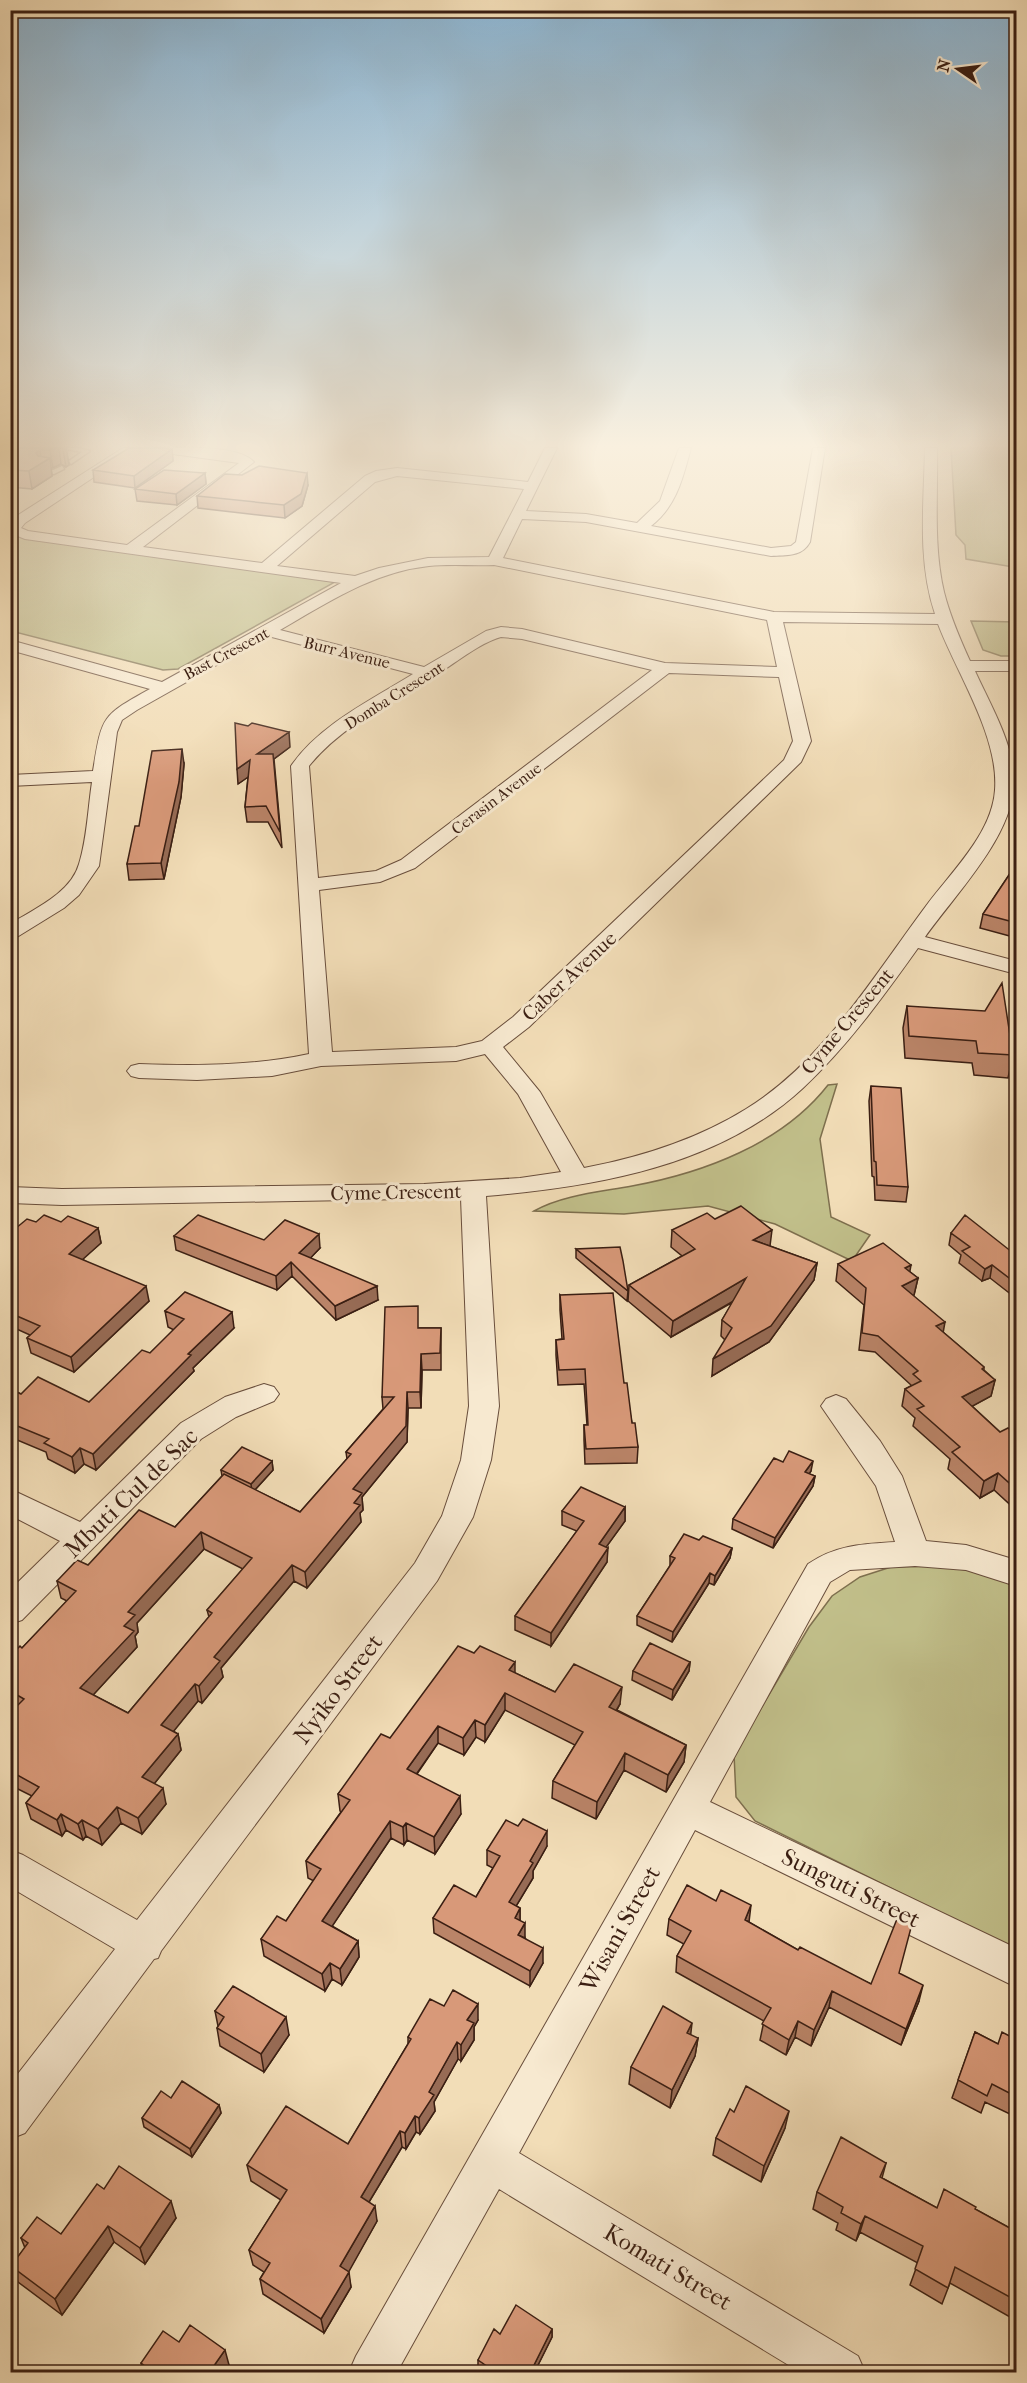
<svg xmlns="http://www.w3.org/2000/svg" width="1027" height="2383" viewBox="0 0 1027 2383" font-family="'IM FELL French Canon',serif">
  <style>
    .green { fill: #c1bf8a; stroke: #7e6f4e; stroke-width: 1.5 }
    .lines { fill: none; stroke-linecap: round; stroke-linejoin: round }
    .service-casing { stroke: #694e3c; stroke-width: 3 }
    .minor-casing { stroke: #694e3c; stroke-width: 2 }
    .tertiary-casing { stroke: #694e3c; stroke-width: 2 }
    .service { fill: #f7e9d0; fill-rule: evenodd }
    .minor { fill: #f7e9d0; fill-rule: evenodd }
    .tertiary { fill: #f7e9d0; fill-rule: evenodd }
    .wall { fill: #ba8468; stroke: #3b1f13; stroke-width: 1.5; fill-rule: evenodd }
    .shaded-wall { fill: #976b55; stroke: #3b1f13; stroke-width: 1.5 }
    .building { fill: #d89979; stroke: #3b1f13; stroke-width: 1.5; fill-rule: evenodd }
    .labels { text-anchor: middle; stroke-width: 6; stroke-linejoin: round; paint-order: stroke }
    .far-street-label { font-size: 16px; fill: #3b1f13; stroke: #f7e9d0 }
    .street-label { font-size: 20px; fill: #3b1f13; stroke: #f7e9d0 }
    .near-street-label { font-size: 24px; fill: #3b1f13; stroke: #f7e9d0 }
  </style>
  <rect width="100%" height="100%" fill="#f2ddb7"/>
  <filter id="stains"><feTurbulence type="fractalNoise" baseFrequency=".00333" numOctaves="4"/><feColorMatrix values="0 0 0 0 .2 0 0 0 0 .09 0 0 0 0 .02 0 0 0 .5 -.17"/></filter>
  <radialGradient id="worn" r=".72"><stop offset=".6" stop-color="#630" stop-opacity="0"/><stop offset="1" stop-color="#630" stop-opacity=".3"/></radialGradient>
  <path class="green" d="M951,448H1016V563L1013,567L966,559L965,545L956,535Z
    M10,534L335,582L178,669L163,670L11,631Z
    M971,621L1016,622V656H1001L983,650Z
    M837,1084L820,1139L831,1217L870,1235L852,1261L775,1224L708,1206L624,1214L534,1211C562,1195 600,1192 632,1186C703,1173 782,1144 828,1085Z
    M939,1566L987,1573L1016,1586V1950L755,1821L736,1797L734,1754L809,1627L832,1596L860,1577L891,1567Z"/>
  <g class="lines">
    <g class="service-casing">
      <path id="service" d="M60,448H77L90,451L71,464L69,461L82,452Z
        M62,466L64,469L54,474L41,471L44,469L53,470Z"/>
    </g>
    <g class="minor-casing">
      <path id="minor" d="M123,448H142L127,455L25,523L21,528L28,531L127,545L239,463L158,452L152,448C176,448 238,444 254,462L143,547L262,563L365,476L376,471L397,468L528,482L545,448H557L526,511L586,514L637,523L660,501L679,448H691C683,477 677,506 651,526L771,548L791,546L796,542L813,448H825L810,542C802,557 786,555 771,556L586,522L522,519L503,558L774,612L935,614C917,561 924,503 925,448H937C938,495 933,545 944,592C950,616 960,639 970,661H1016V671H975C989,702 1011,739 1014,774C1019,831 956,893 925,937L1016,961V974L918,948C883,997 847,1047 803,1088C719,1166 596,1187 486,1196L499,1406L491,1460L473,1517L437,1581L161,1951L158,1958L154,1959L25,2133L10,2139V2084L115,1949L10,1887V1850L23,1855L137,1920L415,1563L442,1516L461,1460L469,1406L461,1198L62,1205L10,1203V1187L62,1189L424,1184L520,1178L561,1172L518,1094L485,1054L456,1061L321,1066L272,1076L197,1080L139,1078L131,1076L127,1071L131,1066L139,1064C196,1066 253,1066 309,1054L291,766C319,725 371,700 413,674L268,636L137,710L122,720L117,732L99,866L79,895L64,908L17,937L10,939V924C34,909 71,893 79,864C87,839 88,808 92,782L10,786V775L93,771C102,716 101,716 150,689L10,650V640L162,682L341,583L25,539L10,533V523L15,517ZM397,476L524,489L489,557L428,558L379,568L355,576L277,566L375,482ZM494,565L767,620L777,667L665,663L522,629L501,627L486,631L424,667L280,630C327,603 373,572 429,566C450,564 472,566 494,565ZM783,622L938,624C957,674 999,736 995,790C992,834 951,872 926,906C873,977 823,1062 746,1109C696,1140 641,1157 584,1168L540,1092L503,1047L529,1027L801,762L811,741ZM501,637L522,639L652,670L401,860L376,871L318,878L309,766C340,727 391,702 433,677C453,665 479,643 501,637ZM669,673L779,677L793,741L784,760L513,1017L482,1041L456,1047L332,1052L319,890L380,882L415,868Z
        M264,1384L274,1387L279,1394L274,1401L236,1417L201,1439L22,1620L10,1624V1590L60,1541L10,1515V1489L80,1522L181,1423L225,1397Z
        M836,1395L846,1399L880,1441L902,1476L926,1541L966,1545L1016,1560V1586L966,1570L915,1566L850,1570L830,1582L710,1802L1016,1948V1987L695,1830L519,2153L858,2356L865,2372H800L499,2189L397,2372H349L356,2356L808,1564C836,1545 862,1544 895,1542L876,1486L821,1406L826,1399Z"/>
    </g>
    <g class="tertiary-casing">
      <path id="tertiary" d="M10,448H23L10,456Z"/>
    </g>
    <use href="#service" class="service"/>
    <use href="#minor" class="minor"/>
    <use href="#tertiary" class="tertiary"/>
  </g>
  <path class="wall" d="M16,448H66L69,465L66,467L61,464L51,468L52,476L32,489L10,487V451Z
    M172,449L173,461L135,488L94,482L93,470Z
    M205,473L206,484L177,505L137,501L135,489Z
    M308,485L302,506L285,518L198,508L197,496Z
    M290,747L274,759L282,848L268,822H247L245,807L248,777L238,784Z
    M184,764L181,797L164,879L129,880L127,864L139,826Z
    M1017,863V938L980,928L983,914Z
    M907,1006L1013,1055L1008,1078L974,1075L972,1063L905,1058L903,1028Z
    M871,1086L908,1187L906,1202L875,1200L874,1177L872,1176L869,1101Z
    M715,1219L770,1246L817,1263L814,1280L769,1342L712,1376L725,1340L721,1336L722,1320L733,1302L671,1337L628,1301L629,1285L682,1256L671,1247L672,1230Z
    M36,1222H61L98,1228L101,1243L82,1259L149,1301L74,1372L31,1353L27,1338L30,1335L10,1326V1233Z
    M951,1233L1017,1256V1299L990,1278L982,1281L959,1263L961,1255L949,1245Z
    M174,1236L264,1240L320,1248L310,1258L378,1300L336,1320L292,1276L277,1290L176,1250Z
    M576,1249L628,1291L627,1301L576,1258Z
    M838,1264L910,1272L918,1278L914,1295L913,1296L943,1332L984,1367V1370L995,1380L991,1396L972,1406L1000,1432L1017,1436V1511L994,1490L980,1498L948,1469L950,1459L913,1426L915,1418L902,1406L905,1389L911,1386V1385L875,1352L859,1350L864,1305L836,1281Z
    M560,1295L624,1383L632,1423L638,1447L637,1463L585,1464L584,1440V1425H587L584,1384L558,1385L556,1355V1340L562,1339L560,1310Z
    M165,1311L234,1328L193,1368L194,1371L96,1470L84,1464L75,1473L48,1459L46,1452L10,1437V1389L21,1394L89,1402L150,1353L174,1330L168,1327Z
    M419,1328H441V1370H422L421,1408H408L407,1442L362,1497L363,1510L360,1513L361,1522L307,1588L294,1581L221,1668L223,1677L202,1703L198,1701L173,1731L178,1734L181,1750L154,1784L166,1804L142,1834L121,1823L102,1845L86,1836L83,1840L66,1830L62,1836L31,1819L26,1803L32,1796L10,1785V1713L15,1708L10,1705V1649L15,1651L22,1648L67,1601L61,1598L57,1581L88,1565L175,1527L222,1476L221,1470L272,1461L273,1470L255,1490L300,1512L347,1459L346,1452L383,1409L382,1397ZM204,1549L243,1569L207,1610L209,1617L128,1713L93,1695L137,1647L135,1636L138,1632L137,1623Z
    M783,1462L811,1471L809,1474L815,1476L813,1486L773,1548L732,1529L733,1519Z
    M625,1507V1521L606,1547L607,1562L551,1646L515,1630V1616L577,1531L562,1525V1511Z
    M699,1540L732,1548L730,1558L714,1585L709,1583L672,1642L637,1625V1616L670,1566V1556Z
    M690,1662L689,1671L672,1700L632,1680L633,1671Z
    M515,1673L555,1692L620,1704L617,1710L686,1745L684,1762L666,1792L624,1770L596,1819L552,1798L553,1781L575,1745L505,1710L485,1742L476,1737L464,1755L438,1743L417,1774L461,1814L435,1854L407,1840L404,1845L391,1838L332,1926L358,1941L359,1957L342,1985L332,1979L325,1991L264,1956L261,1939L286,1921L314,1881L308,1878L306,1861L341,1812L340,1811L338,1794L390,1738Z
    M518,1826L547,1846L533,1871V1878L516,1906L520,1908V1921L525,1938L543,1963L530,1986L434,1933L433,1918L476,1897L493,1868L487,1865V1850Z
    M669,1919L749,1922L798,1950L871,1984L899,1973L919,2001L901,2045L829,2007L811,2046L795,2037L786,2055L760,2040L764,2021L676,1972L677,1956L684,1944L667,1935Z
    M444,2006L478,2020L474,2027V2040L461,2061L458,2059L434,2102L435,2111L420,2134L416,2132L406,2149L402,2147L369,2202L377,2221L348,2272L351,2287L324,2333L263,2294L260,2279L264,2272L253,2265L249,2250L281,2200L251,2181L247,2165L348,2144L408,2044V2037Z
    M215,2011L289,2035L264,2072L220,2046L217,2028L218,2026Z
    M975,2032L998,2044L1017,2040V2109L1014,2116L985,2102L981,2113L952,2098Z
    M698,2038L695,2056L670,2108L629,2084L631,2067Z
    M171,2098L219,2105L221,2113L192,2157L144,2127L142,2118Z
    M734,2112L785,2128L761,2182L713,2155L716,2138Z
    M886,2163L882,2178L937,2208L975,2209L1017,2232V2321L950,2283L942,2304L910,2285L918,2263L860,2232L856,2241L836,2230L838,2223L813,2209L817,2192Z
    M104,2189L176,2218L145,2264L114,2242L62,2315L18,2282L11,2266L25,2248L21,2238L61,2234Z
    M552,2329V2337L534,2373H485L478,2368V2360L500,2334Z
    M179,2342L229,2365L224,2373H144L141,2363Z"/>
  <path class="shaded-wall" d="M55,448H59L61,464L53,468L50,450Z
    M66,448L69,465L66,467L63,450Z
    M172,449L173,461L135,488L134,476Z
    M40,450L42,463L50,458L52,476L32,489L29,471L36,453Z
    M205,473L206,484L177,505L176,494Z
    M307,473L308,485L302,506L285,518L284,505Z
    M289,732L290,747L259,770L257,754Z
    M182,749L184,764L181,797L164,879L161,863Z
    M250,760L251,775L238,784L237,769Z
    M98,1228L101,1243L72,1269L69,1254Z
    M772,1230L770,1246L753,1240Z
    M319,1234L320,1248L301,1268L299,1253Z
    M291,1262L292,1276L277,1290L276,1276Z
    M817,1263L814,1280L769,1342L712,1376L713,1359Z
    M911,1265L908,1282L905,1268Z
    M992,1265L990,1278L982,1281L985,1269Z
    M746,1278L744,1295L671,1337L673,1321Z
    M918,1278L914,1295L899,1302L902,1286Z
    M146,1286L149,1301L74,1372L71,1357Z
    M377,1286L378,1300L336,1320L335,1306Z
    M232,1312L234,1328L193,1368L194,1371L96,1470L93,1454L188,1354Z
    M945,1322L942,1339L936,1326Z
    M421,1354L422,1370L421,1408L420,1392Z
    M995,1380L991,1396L958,1414L962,1397Z
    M407,1392L408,1408L407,1442L362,1497L363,1510L360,1513L361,1522L307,1588L305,1572L353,1489Z
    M80,1448L84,1464L75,1473L72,1457Z
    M272,1461L273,1470L252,1493L251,1484Z
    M813,1461L811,1471L804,1482L805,1472Z
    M998,1473L994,1490L980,1498L984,1481Z
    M815,1476L813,1486L773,1548L775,1538Z
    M625,1507V1521L599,1557V1544Z
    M201,1532L204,1549L137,1623L138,1632L135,1636L137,1647L84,1705L80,1688L124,1626L128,1612Z
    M608,1548L607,1562L551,1646V1633Z
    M732,1548L730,1558L714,1585L715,1576Z
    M292,1565L294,1581L221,1668L223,1677L202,1703L199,1686L214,1657Z
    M710,1573L709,1583L672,1642L673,1632Z
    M515,1662V1679L509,1670Z
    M690,1662L689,1671L672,1700L673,1690Z
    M195,1684L198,1701L165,1742L161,1725Z
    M622,1687L620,1704L608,1724L609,1707Z
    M505,1693V1710L485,1742V1725Z
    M475,1720L476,1737L464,1755L463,1738Z
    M438,1726V1743L408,1786L407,1769Z
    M178,1734L181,1750L146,1794L142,1777Z
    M686,1745L684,1762L666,1792L668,1775Z
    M625,1753L624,1770L596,1819L597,1802Z
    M163,1788L166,1804L142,1834L138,1818Z
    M460,1796L461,1814L435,1854L434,1837Z
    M117,1807L121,1823L102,1845L98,1829Z
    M61,1814L66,1830L62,1836L57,1820Z
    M82,1820L86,1836L83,1840L78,1824Z
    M390,1821L391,1838L325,1937L322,1921Z
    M406,1823L407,1840L404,1845L403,1827Z
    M547,1831V1846L533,1871V1878L509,1918V1902L530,1861Z
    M751,1905L749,1922L745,1920Z
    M520,1908V1923L515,1918Z
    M525,1923V1938L518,1935Z
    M358,1941L359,1957L342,1985L340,1969Z
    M543,1948V1963L530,1986V1971Z
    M10,1950L16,1967L10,1974Z
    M330,1963L332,1979L325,1991L322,1974Z
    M923,1985L919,2001L901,2045L906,2029Z
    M832,1991L829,2007L811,2046L814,2030Z
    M478,2004V2020L474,2027V2040L461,2061V2045L467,2020Z
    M286,2017L289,2035L264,2072L261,2054Z
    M798,2021L795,2037L786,2055L789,2040Z
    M692,2023L690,2041L687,2033Z
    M698,2038L695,2056L670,2108L672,2090Z
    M457,2042L458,2059L434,2102L435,2111L420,2134L419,2118L429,2092Z
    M219,2105L221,2113L192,2157L190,2149Z
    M789,2111L785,2128L761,2182L764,2166Z
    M415,2116L416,2132L406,2149L405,2133Z
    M400,2131L402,2147L363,2212L361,2197Z
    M171,2201L176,2218L145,2264L140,2248Z
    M375,2206L377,2221L343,2282L340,2266Z
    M865,2216L860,2232L856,2241L861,2224Z
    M108,2226L114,2242L62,2315L55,2299Z
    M349,2272L351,2287L324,2333L321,2319Z
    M552,2329V2337L534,2373H530Z
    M225,2350L229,2365L224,2373H215L213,2367Z"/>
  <path class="building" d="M16,448H55L50,450H40L36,453L38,456L50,458L29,471L10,470V451Z
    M129,448H160L172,449L134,476L93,470Z
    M259,466L307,473L301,494L284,505L197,496L225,474L242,475Z
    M164,470L205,473L176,494L135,489Z
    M235,723L248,726L252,723L289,732L257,754H273L280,832L266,806L245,807L250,760L237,769Z
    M182,749L179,782L161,863L127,864L135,826H139L152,751Z
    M1017,863V923L983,914Z
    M1002,983L1013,1055L978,1053L976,1041L909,1036L907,1006L985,1011Z
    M871,1086L901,1088L908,1187L877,1185L876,1162L874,1161Z
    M741,1206L772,1230L753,1240L817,1263L771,1326L713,1359L732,1328L722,1320L746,1278L673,1321L629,1285L695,1249L672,1230L707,1213L715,1219Z
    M44,1215L61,1222L68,1216L98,1228L69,1254L146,1286L71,1357L27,1338L40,1326L10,1313V1233L27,1219L36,1222Z
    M198,1215L264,1240L285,1220L319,1234L299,1253L377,1286L335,1306L291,1262L276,1276L174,1236Z
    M965,1215L1017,1256V1284L992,1265L985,1269L962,1251L970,1247L951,1233Z
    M883,1243L911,1265L905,1268L918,1278L902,1286L945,1322L936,1326L984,1367L982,1369L995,1380L962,1397L1000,1432L1008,1428L1017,1436V1490L998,1473L984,1481L952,1452L960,1447L917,1409L924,1406L905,1389L921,1381L913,1374L918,1371L878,1336L862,1333L866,1288L838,1264Z
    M620,1247L623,1261L628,1291L576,1249Z
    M185,1292L232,1312L188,1354L191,1355L93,1454L80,1448L72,1457L44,1443L49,1439L10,1423V1389L21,1394L38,1377L89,1402L142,1350L150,1353L184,1319L165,1311Z
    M613,1293L624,1383H627L632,1423H635L638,1447L586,1449L584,1425H588L585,1369L559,1370L556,1340L564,1339L560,1295Z
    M418,1306V1328H441L440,1353L421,1354L420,1392H407L406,1426L353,1489L362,1493L354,1503L360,1505L305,1572L292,1565L214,1657L220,1661L199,1686L195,1684L161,1725L178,1734L142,1777L163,1788L138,1818L117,1807L98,1829L82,1820L78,1824L61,1814L57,1820L26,1803L39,1787L10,1771V1713L24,1699L10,1691V1649L15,1651L20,1646L22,1648L76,1591L57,1581L77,1560L88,1565L139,1510L175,1527L224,1474L300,1512L351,1454L346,1452L394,1397H382L385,1307ZM201,1532L252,1558L207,1610L212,1613L128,1713L80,1688L134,1631L124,1626L135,1615L128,1612Z
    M242,1447L272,1461L251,1484L221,1470Z
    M789,1451L813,1461L805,1472L815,1476L775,1538L733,1519L774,1458L783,1462Z
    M581,1487L625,1507L599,1544L608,1548L551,1633L515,1616L584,1521L562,1511Z
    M684,1534L699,1540L703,1536L732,1548L715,1576L710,1573L673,1632L637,1616L675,1558L670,1556Z
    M650,1643L690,1662L673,1690L633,1671Z
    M458,1646L474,1653L480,1646L515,1662L509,1670L555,1692L574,1664L622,1687L609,1707L686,1745L668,1775L625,1753L597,1802L553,1781L583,1732L505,1693L485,1725L475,1720L463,1738L438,1726L407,1769L460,1796L434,1837L406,1823L403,1827L390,1821L322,1921L358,1941L340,1969L330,1963L322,1974L261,1939L277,1916L286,1921L321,1869L306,1861L350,1800L338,1794L381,1734L390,1738Z
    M523,1819L547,1831L530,1861L533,1863L509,1902L520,1908L515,1918L525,1923L518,1935L543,1948L530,1971L433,1918L454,1885L476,1897L500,1856L487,1850L506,1820L518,1826Z
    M687,1885L716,1901L721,1890L751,1905L745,1920L798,1950L800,1947L871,1984L897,1919L912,1924L899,1973L923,1985L906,2029L832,1991L814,2030L798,2021L789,2040L762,2024L771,2008L677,1956L691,1931L669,1919Z
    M233,1986L286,2017L261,2054L217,2028L224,2017L215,2011Z
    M453,1990L478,2004L467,2020L474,2023L461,2045L457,2042L429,2092L434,2095L419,2118L415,2116L405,2133L400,2131L361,2197L375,2206L340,2266L349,2272L321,2319L260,2279L270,2263L249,2250L287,2190L247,2165L286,2106L348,2144L411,2039L408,2037L430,1999L444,2006Z
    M663,2006L692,2023L687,2033L698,2038L672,2090L631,2067Z
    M975,2032L998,2044L1002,2032L1017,2040V2097L992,2084L987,2096L958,2080Z
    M182,2081L219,2105L190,2149L142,2118L161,2091L171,2098Z
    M746,2086L789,2111L764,2166L716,2138L730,2109L734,2112Z
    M841,2137L886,2163L880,2177L937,2208L944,2189L976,2207L975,2209L1017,2232V2301L955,2267L948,2288L915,2269L923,2246L865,2216L861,2224L841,2213L843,2207L817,2192Z
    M119,2166L171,2201L140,2248L108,2226L55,2299L11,2266L28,2243L21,2238L37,2217L61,2234L97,2184L104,2189Z
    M516,2305L552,2329L530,2373H497L478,2360L494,2329L500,2334Z
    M190,2325L225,2350L213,2367L221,2373H154L141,2363L163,2331L179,2342Z
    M10,2361L25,2373H10Z"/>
  <linearGradient id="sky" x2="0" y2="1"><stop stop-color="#8bb6d5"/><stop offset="0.57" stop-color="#f9f0df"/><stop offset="1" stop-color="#f9f0df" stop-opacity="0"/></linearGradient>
  <rect width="1027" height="782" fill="url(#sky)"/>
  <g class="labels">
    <g class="far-street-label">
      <text transform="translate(347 652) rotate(14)" y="6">Burr Avenue</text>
      <text transform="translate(226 653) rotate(-28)" y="6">Bast Crescent</text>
      <text transform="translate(394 695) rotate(-32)" y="6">Domba Crescent</text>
      <text transform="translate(496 798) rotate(-37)" y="6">Cerasin Avenue</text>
    </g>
    <g class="street-label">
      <text transform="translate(569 976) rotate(-43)" y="7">Caber Avenue</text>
      <text transform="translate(847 1021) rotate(-50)" y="7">Cyme Crescent</text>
      <text transform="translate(396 1192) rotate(-1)" y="7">Cyme Crescent</text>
    </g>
    <g class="near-street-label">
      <text transform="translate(131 1493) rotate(-44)" y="8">Mbuti Cul de Sac</text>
      <text transform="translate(338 1689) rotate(-53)" y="8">Nyiko Street</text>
      <text transform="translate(851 1888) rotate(26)" y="8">Sunguti Street</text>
      <text transform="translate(620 1929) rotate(-61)" y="8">Wisani Street</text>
      <text transform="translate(668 2267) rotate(31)" y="8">Komati Street</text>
    </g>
  </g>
  <rect width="1027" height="2383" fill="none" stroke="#f2ddb7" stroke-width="36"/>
  <rect x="12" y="12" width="1003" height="2359" fill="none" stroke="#3b1f13" stroke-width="3"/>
  <rect x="18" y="18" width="991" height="2347" fill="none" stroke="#3b1f13" stroke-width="1.5"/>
  <g transform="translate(958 69) rotate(284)" stroke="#f7e9d0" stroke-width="4.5" paint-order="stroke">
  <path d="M0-4.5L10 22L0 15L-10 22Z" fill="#3b1f13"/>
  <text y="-9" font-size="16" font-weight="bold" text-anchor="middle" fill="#3b1f13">N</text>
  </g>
  <rect width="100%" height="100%" filter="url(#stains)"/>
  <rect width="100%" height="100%" fill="url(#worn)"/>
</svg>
